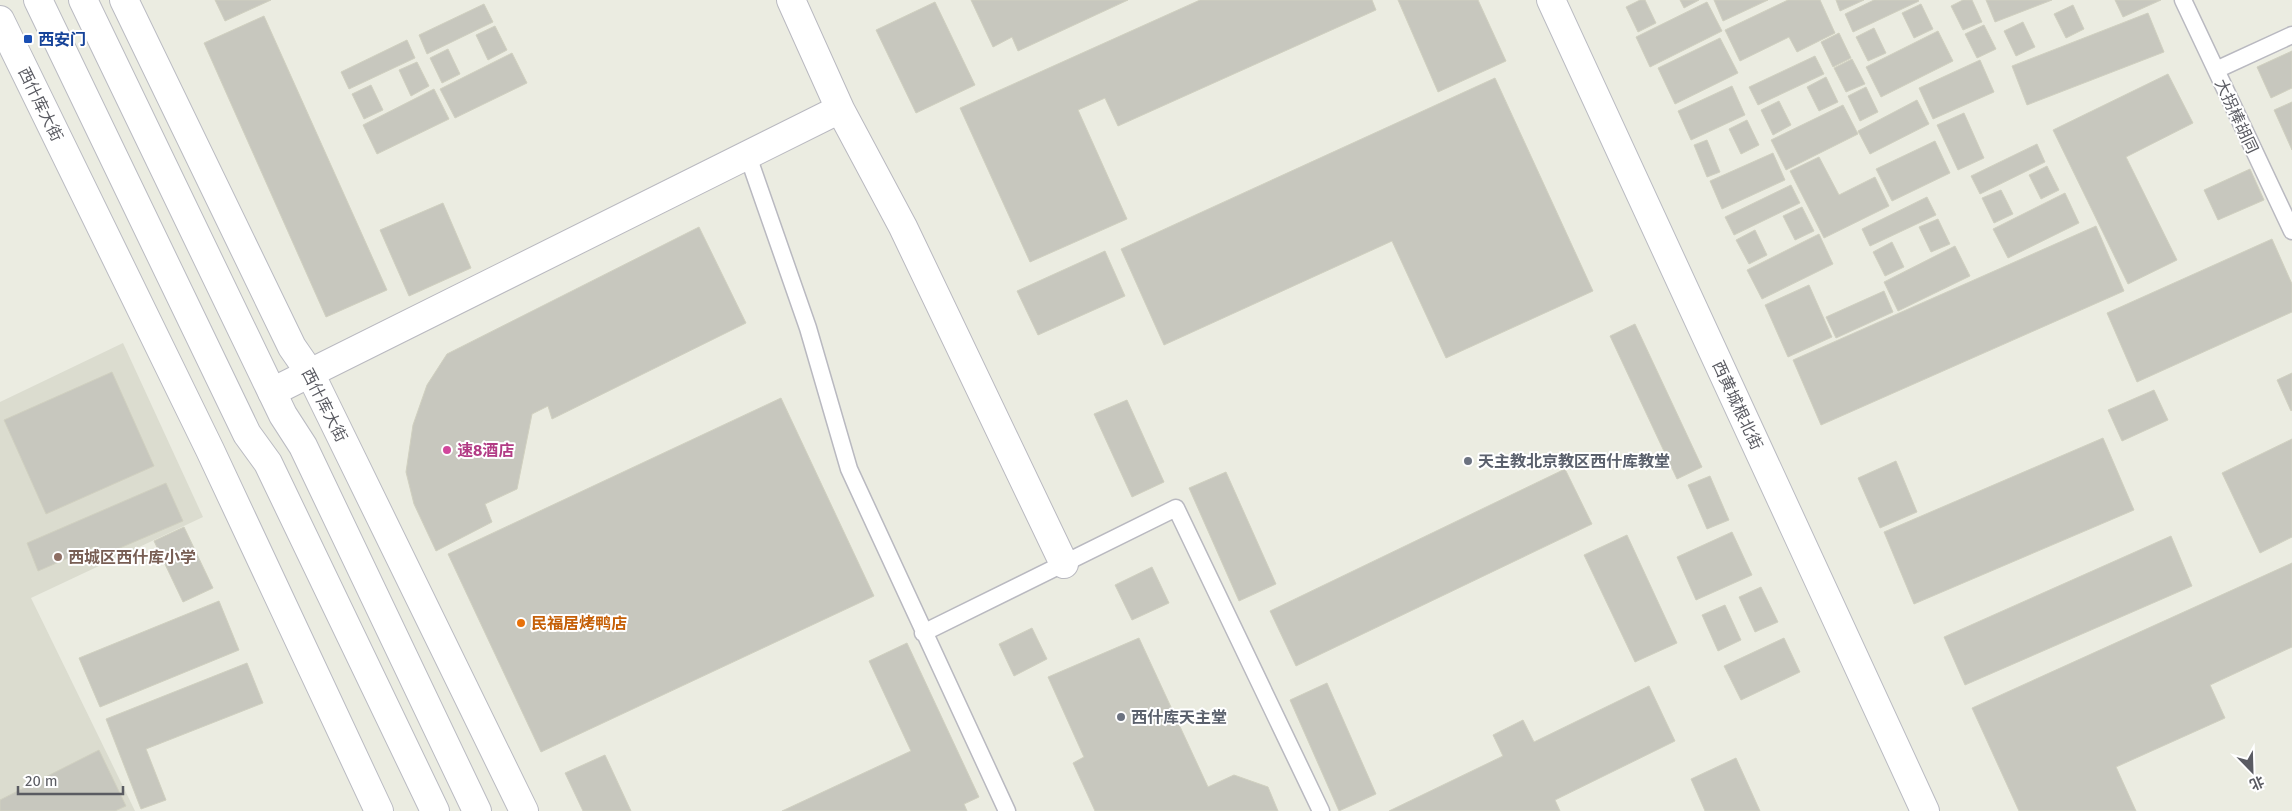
<svg xmlns="http://www.w3.org/2000/svg" width="2292" height="811" viewBox="0 0 2292 811" font-family="'Fira Sans','Noto Sans SC',sans-serif">
  <style>
    .education { fill: #dbdccf }
    .building { fill: #c7c7be; stroke: #d0d0c0 }
    .lines { fill: none; stroke-linecap: round; stroke-linejoin: round }
    .lane-casing { stroke: #b9b9c0; stroke-width: 19 }
    .street-casing { stroke: #b9b9c0; stroke-width: 30 }
    .secondary-casing { stroke: #babbc2; stroke-width: 30 }
    .lane { stroke: #fff; stroke-width: 16 }
    .street { stroke: #fff; stroke-width: 28 }
    .secondary { stroke: #fff; stroke-width: 28 }
    .transit-dot { fill: #1a4fb4; stroke: #fff; stroke-width: 2 }
    .hotel-dot { fill: #d1479c; stroke: #fff; stroke-width: 2 }
    .worship-dot { fill: #6b7280; stroke: #fff; stroke-width: 2 }
    .education-dot { fill: #8d6e63; stroke: #fff; stroke-width: 2 }
    .food-dot { fill: #e8710a; stroke: #fff; stroke-width: 2 }
    .labels { text-anchor: middle; stroke-width: 4; stroke-linejoin: round; paint-order: stroke }
    .transit-label { font-size: 16px; font-weight: bold; fill: #164399; stroke: #fff; text-anchor: start }
    .street-label { font-size: 16px; fill: #5a5b62; stroke: #fff }
    .hotel-label { font-size: 16px; font-weight: bold; fill: #b23c85; stroke: #fff; text-anchor: start }
    .worship-label { font-size: 16px; font-weight: bold; fill: #5b616d; stroke: #fff; text-anchor: start }
    .education-label { font-size: 16px; font-weight: bold; fill: #785e54; stroke: #fff; text-anchor: start }
    .food-label { font-size: 16px; font-weight: bold; fill: #c56008; stroke: #fff; text-anchor: start }
  </style>
  <rect width="100%" height="100%" fill="#ebece1"/>
  <path class="education" d="M123,343L203,517L31,598L135,811H0V402Z"/>
  <path class="building" d="M215,0H271L225,21Z
    M971,0H1128L1018,51L1012,37L993,47Z
    M1200,0H1372L1376,10L1118,126L1105,98L1078,110L1127,219L1030,262L960,108Z
    M1398,0H1478L1506,61L1438,92Z
    M1640,0H1645L1656,23L1638,32L1626,7Z
    M1680,0H1699L1684,8Z
    M1714,0H1768L1723,21Z
    M1788,0H1820L1835,33L1797,52L1789,37L1740,61L1725,30Z
    M1836,0H1864L1840,11Z
    M1874,0H1918L1919,1L1853,32L1845,14Z
    M1963,0H1972L1982,22L1963,30L1951,6Z
    M1986,0H2052L1995,22Z
    M2115,0H2161L2123,17Z
    M935,2L975,85L916,113L876,30Z
    M1707,2L1722,31L1650,67L1636,37Z
    M484,4L493,22L427,54L419,35Z
    M1921,4L1933,29L1914,38L1902,13Z
    M2073,5L2084,29L2066,38L2054,14Z
    M2148,13L2164,52L2027,105L2012,66Z
    M264,16L387,290L326,317L204,43Z
    M2023,22L2035,47L2016,56L2004,31Z
    M1984,25L1996,49L1977,58L1965,34Z
    M495,26L507,50L488,60L476,35Z
    M1874,28L1886,53L1868,61L1856,37Z
    M1938,31L1953,61L1881,97L1866,67Z
    M1839,33L1851,58L1833,67L1821,42Z
    M1720,38L1738,73L1675,104L1658,68Z
    M407,40L415,58L349,89L341,72Z
    M448,49L460,74L442,83L430,58Z
    M2292,51V88L2271,98L2257,67Z
    M512,53L527,83L455,118L440,89Z
    M1815,56L1824,74L1758,105L1749,87Z
    M1852,59L1865,84L1846,92L1834,68Z
    M1980,60L1994,92L1933,119L1919,88Z
    M417,62L429,86L411,96L399,70Z
    M2168,74L2193,123L2126,157L2177,260L2128,284L2053,130Z
    M1826,77L1838,102L1819,111L1807,87Z
    M1495,78L1593,291L1446,358L1392,241L1164,345L1121,249Z
    M371,85L383,110L364,119L352,94Z
    M1732,86L1745,115L1691,140L1678,111Z
    M1866,87L1878,112L1860,121L1848,96Z
    M434,89L449,119L377,154L363,125Z
    M1917,100L1929,124L1870,154L1858,131Z
    M1779,101L1791,125L1773,135L1761,110Z
    M2292,102V150L2274,110Z
    M1843,105L1858,134L1786,170L1771,140Z
    M1964,113L1984,158L1958,170L1937,125Z
    M1747,120L1759,145L1741,154L1729,129Z
    M1707,140L1720,172L1707,177L1694,145Z
    M1935,141L1950,173L1892,201L1876,169Z
    M2037,144L2045,162L1980,194L1971,176Z
    M1773,153L1785,180L1722,209L1710,181Z
    M1819,157L1839,195L1875,177L1889,206L1824,238L1790,171Z
    M2047,166L2059,190L2041,199L2029,175Z
    M2250,169L2264,200L2218,220L2204,190Z
    M1791,185L1800,203L1734,235L1725,217Z
    M2001,190L2013,214L1994,223L1982,198Z
    M2065,193L2079,223L2008,258L1993,229Z
    M1927,197L1936,215L1870,246L1862,229Z
    M443,203L471,268L409,296L380,230Z
    M1802,207L1814,231L1795,240L1783,216Z
    M1938,219L1950,244L1931,252L1919,227Z
    M2096,226L2124,291L1821,425L1793,360Z
    M699,227L746,323L552,419L548,406L532,414L517,489L485,504L492,522L436,551L414,504L406,472L413,425L427,385L447,354Z
    M1755,230L1767,255L1749,264L1736,240Z
    M1819,234L1833,264L1762,299L1747,270Z
    M2272,239L2292,284V312L2137,382L2107,313Z
    M1892,242L1904,267L1885,276L1873,252Z
    M1955,246L1970,276L1898,311L1884,282Z
    M1105,251L1125,296L1038,335L1017,291Z
    M1809,285L1832,337L1788,357L1765,305Z
    M1884,291L1893,312L1836,338L1826,317Z
    M1635,324L1702,467L1677,479L1610,336Z
    M112,372L154,466L46,514L4,420Z
    M2292,373V410L2291,411L2277,380Z
    M2154,390L2168,420L2122,441L2108,410Z
    M781,398L874,596L541,752L448,554Z
    M1127,400L1164,482L1132,497L1094,414Z
    M2103,438L2134,510L1914,604L1884,532Z
    M2292,439V537L2260,553L2222,473Z
    M1896,461L1917,512L1880,528L1858,478Z
    M1565,469L1592,524L1296,666L1270,611Z
    M1226,472L1276,584L1239,601L1189,488Z
    M1710,476L1729,520L1707,529L1688,485Z
    M166,483L183,521L101,556L96,546L38,571L27,543Z
    M184,527L213,588L183,602L154,541Z
    M1732,532L1752,575L1696,600L1677,557Z
    M1627,535L1677,643L1635,662L1584,555Z
    M2171,536L2192,586L1965,685L1944,637Z
    M2292,563V647L2210,685L2225,718L2116,767L2136,811H2019L1972,708Z
    M1152,567L1169,603L1132,620L1115,585Z
    M1761,587L1778,622L1755,632L1739,597Z
    M219,601L239,650L100,707L79,658Z
    M1725,605L1741,640L1718,651L1702,615Z
    M1032,628L1047,659L1014,676L999,644Z
    M1139,638L1208,787L1234,775L1268,787L1278,811H1095L1073,763L1084,757L1048,677Z
    M1784,638L1800,672L1741,700L1724,666Z
    M907,643L979,797L964,804L967,811H782L911,751L869,661Z
    M247,663L263,703L146,749L166,800L141,809L106,719Z
    M1327,683L1376,794L1339,811L1290,700Z
    M1649,686L1675,741L1555,800L1560,811H1389L1503,756L1493,735L1523,720L1534,742Z
    M99,750L126,806L115,811H0V800Z
    M605,755L631,811H583L565,773Z
    M1736,758L1760,811H1705L1691,779Z"/>
  <g class="lines">
    <g class="lane-casing">
      <path id="lane" d="M2183,0L2292,231
        M2216,70L2292,35
        M748,156L808,328L849,469L1007,811
        M923,633L1176,508L1321,811"/>
    </g>
    <g class="street-casing">
      <path id="street" d="M840,109L903,227L1064,564
        M272,392L840,109L791,0"/>
    </g>
    <g class="secondary-casing">
      <path id="secondary" d="M38,0L247,434L268,463L435,811
        M83,0L283,415L303,446L477,811
        M124,0L292,347L310,373L524,811
        M1551,0L1925,811
        M0,20L210,450L379,811"/>
    </g>
    <use href="#lane" class="lane"/>
    <use href="#street" class="street"/>
    <use href="#secondary" class="secondary"/>
  </g>
  <rect class="transit-dot" x="23" y="34" width="10" height="10" rx="2.5"/>
  <circle class="hotel-dot" cx="447" cy="450" r="5"/>
  <g class="worship-dot">
    <circle cx="1468" cy="461" r="5"/>
    <circle cx="1121" cy="717" r="5"/>
  </g>
  <circle class="education-dot" cx="58" cy="557" r="5"/>
  <circle class="food-dot" cx="521" cy="623" r="5"/>
  <g class="labels">
    <g class="transit-label">
      <text x="38" y="45">西安门</text>
    </g>
    <g class="street-label">
      <text transform="translate(41 104) rotate(64)" y="6">西什库大街</text>
      <text transform="translate(2237 116) rotate(65)" y="6">大拐棒胡同</text>
      <text transform="translate(325 405) rotate(63)" y="6">西什库大街</text>
      <text transform="translate(1738 405) rotate(65)" y="6">西黄城根北街</text>
    </g>
    <g class="hotel-label">
      <text x="457" y="456">速8酒店</text>
    </g>
    <g class="worship-label">
      <text x="1478" y="467">天主教北京教区西什库教堂</text>
      <text x="1131" y="723">西什库天主堂</text>
    </g>
    <g class="education-label">
      <text x="68" y="563">西城区西什库小学</text>
    </g>
    <g class="food-label">
      <text x="531" y="629">民福居烤鸭店</text>
    </g>
  </g>
  <g transform="translate(2252 771) rotate(157)" stroke="#ffffff" stroke-width="4" paint-order="stroke">
  <path d="M0-4L9 19L0 12L-9 19Z" fill="#5a5b62"/>
  <text y="-8" font-size="14" font-weight="bold" text-anchor="middle" fill="#5a5b62">北</text>
  </g>
  <path d="M18 786v8h105v-8" fill="none" stroke="#5a5b62" stroke-width="2.5"/>
  <text x="25" y="786" font-size="15" fill="#5a5b62" stroke="#ffffff" stroke-width="4" paint-order="stroke">20 m</text>
</svg>
